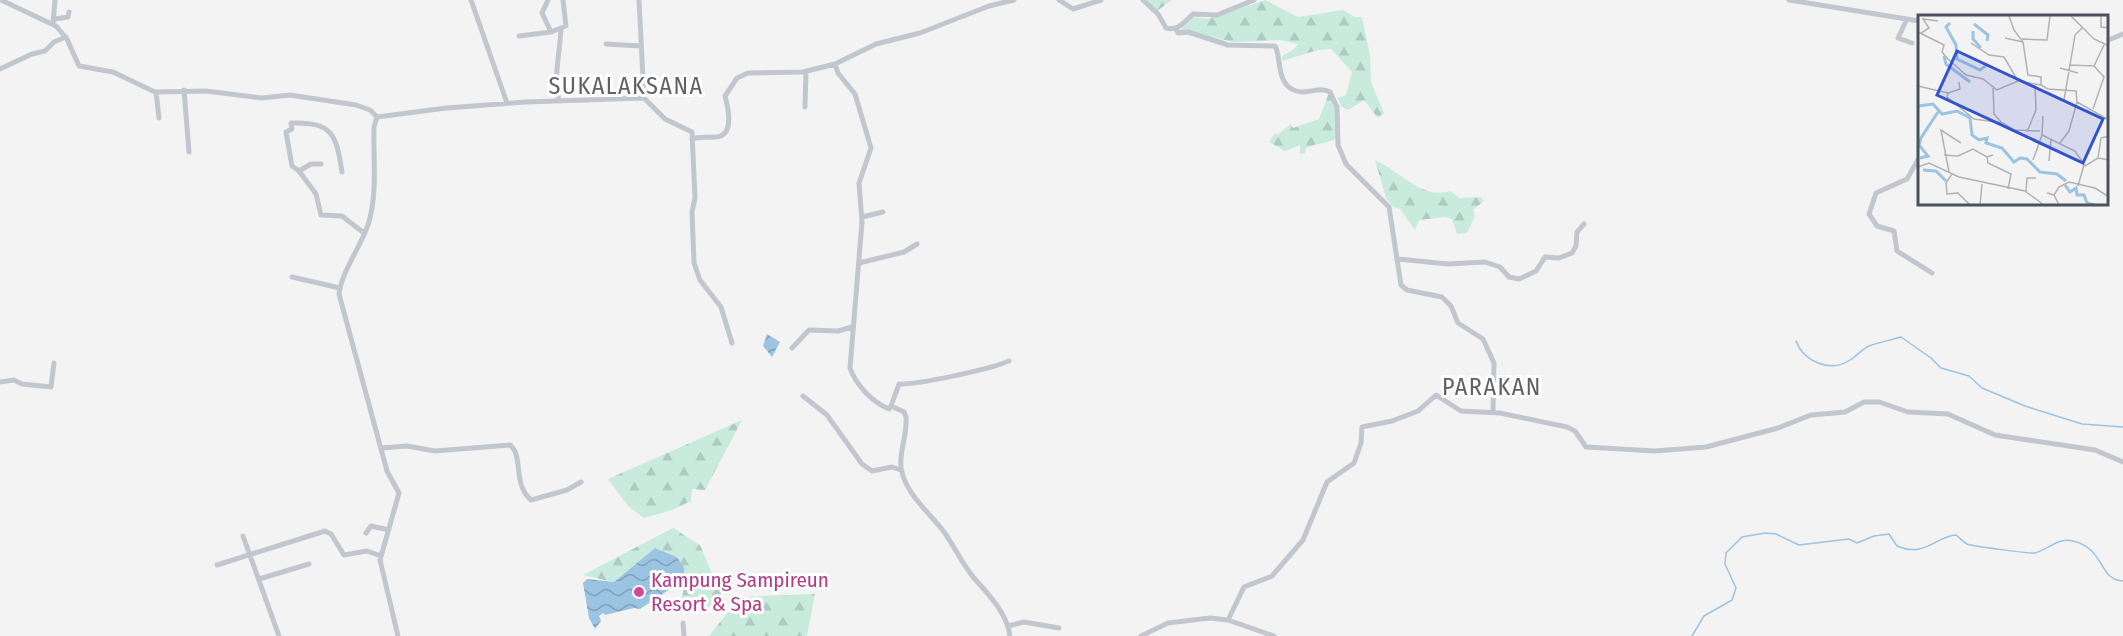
<svg xmlns="http://www.w3.org/2000/svg" width="2123" height="636" viewBox="0 0 2123 636" font-family="'Fira Sans Condensed',sans-serif">
  <style>
    .forest { fill: url(#forest-firs) }
    .water { fill: url(#water-waves) }
    .lines { fill: none; stroke-linecap: round; stroke-linejoin: round }
    .stream { stroke: #9bc3e2; stroke-width: 1.5 }
    .minor { stroke: #c2c7cf; stroke-width: 5 }
    .hotel-dot { fill: #d1479c; stroke: #fff; stroke-width: 2 }
    .labels { text-anchor: middle; stroke-width: 6; stroke-linejoin: round; paint-order: stroke }
    .hotel-label { font-size: 21px; fill: #b23c85; stroke: #fff; text-anchor: start }
    .quarter-label { font-size: 24px; letter-spacing: 1.5px; fill: #606166; stroke: #fff }
    .inset-river { fill: none; stroke: #9bc3e2; stroke-width: 3 }
    .inset-road { fill: none; stroke: #b1b2b7; stroke-width: 1.5 }
    .view { fill: #3353ce; fill-opacity: 0.15; stroke: #3353ce; stroke-width: 3 }
    .inset-edge { fill: none; stroke: #4c515e; stroke-width: 3 }
  </style>
  <defs>
    <pattern id="forest-firs" width="22" height="20" patternUnits="userSpaceOnUse" patternTransform="scale(1.5)"><rect width="22" height="20" fill="#c8ebde"/><path d="M5 1l3.5 6h-7zM16 11l3.5 6h-7z" fill="#adcbc1"/></pattern>
    <pattern id="water-waves" width="16" height="10" patternUnits="userSpaceOnUse" patternTransform="scale(1.5)"><rect width="16" height="10" fill="#9bc3e2"/><path d="M0 5q4-4 8 0t8 0" fill="none" stroke="#81a1ba"/></pattern>
  </defs>
  <rect width="100%" height="100%" fill="#f4f3f3"/>
  <path class="forest" d="M1145,0H1172L1157,11Z
    M1265,0L1298,17L1343,10L1355,17H1362L1370,55L1371,82L1384,113L1378,118L1364,100L1348,110L1341,106L1338,98L1346,95L1352,72L1331,49L1318,50L1282,61V56L1293,50L1298,44L1281,40L1234,42L1180,30L1193,17L1208,19Z
    M1329,93L1336,110V139C1325,144 1316,143 1306,148L1305,153L1300,154V145L1285,151L1269,142L1275,133L1277,135L1291,124L1293,128L1319,119Z
    M1375,160C1400,171 1422,200 1450,191L1460,198L1481,197L1484,201L1473,210L1475,216L1467,233L1457,234L1452,219L1445,217L1419,220L1415,230L1400,209L1392,206L1386,198Z
    M742,420L705,490L692,489L691,501L672,510L644,518L628,506L608,479Z
    M673,528L700,545L721,594L706,610L680,612L685,579L678,557L655,548L614,582L583,575Z
    M815,594L807,636H709L740,597Z"/>
  <path class="water" d="M767,334L780,342L772,357L763,346Z
    M655,548L677,557L684,568L685,579L640,609L634,608L605,615L603,613L599,616L601,621L595,629L589,618L583,583L587,579L614,582Z"/>
  <g class="lines">
    <path class="stream" d="M1796,341C1804,362 1831,373 1850,360C1857,356 1862,349 1869,346C1879,342 1891,340 1901,337L1931,358L1941,368L1969,376L1982,388L2025,406L2082,424L2123,427
      M1692,636L1704,616L1732,600L1736,588L1725,564L1726,553L1742,537L1765,533L1776,534L1799,545L1849,539L1857,543L1874,536L1889,534L1897,546C1925,558 1936,536 1956,535C1960,538 1963,542 1967,544C1972,546 2031,554 2035,553C2047,550 2059,537 2073,541C2106,549 2098,580 2123,581"/>
    <path class="minor" d="M1,0L56,26L67,39L79,66L113,72L155,92L206,91L262,98L290,95L356,105L370,110L377,117L446,108L526,102L644,98L665,119L692,132L695,198L692,212L694,263L700,280L721,307L732,343
      M471,0L507,103
      M548,0L542,13L551,32
      M639,0L644,98
      M1059,0L1073,9L1101,0
      M1143,0L1158,14L1166,28C1179,31 1184,22 1193,14L1217,15L1254,0
      M1789,0L1919,21
      M55,19L68,17L69,12
      M1907,19L1898,38L1912,43
      M53,24L55,0
      M1176,29L1178,33L1188,32L1228,45L1275,46C1282,56 1274,90 1302,92C1312,92 1321,87 1330,92L1337,107L1338,145L1346,164L1389,207L1401,285L1407,290L1442,297L1451,306L1458,323L1483,339L1494,363L1493,413
      M519,36L551,32L566,26L563,0
      M2106,41L2123,34
      M606,44L641,46
      M835,64L838,73L855,94L871,148L859,183L862,222L850,368C856,385 872,402 889,409L891,406L904,412L906,417C908,435 896,458 903,476C911,499 930,513 944,532C955,547 962,564 974,578C989,595 1007,613 1010,636
      M0,69L32,54L45,51L54,42L66,37
      M184,90L189,152
      M156,92L159,118
      M559,101C553,79 560,52 561,28
      M805,107L806,71
      M377,117L374,127C373,158 378,194 368,225C360,248 342,271 339,294L387,471L399,493L380,560L398,636
      M692,139C700,136 707,138 716,137C735,136 728,107 725,96L737,78L748,73L803,72L835,64L876,44L920,33L989,6L1014,0
      M1919,158L1907,179L1876,193L1869,214L1877,226L1894,231L1897,251L1932,273
      M321,164H311L299,171L316,194L321,215L342,216L364,233
      M299,171L292,166L286,132L292,129L291,123C333,122 336,134 342,172
      M862,217L883,212
      M1398,259L1448,264L1485,262L1500,267L1509,277L1519,279L1536,271L1545,257L1559,258L1572,253L1576,246L1577,232L1584,224
      M859,263L904,252L917,244
      M292,277L340,288
      M792,348L809,330L838,331L852,327
      M0,382L14,380L22,384L51,387L54,363
      M803,396L827,415L862,464L872,471L892,467L901,470
      M891,406L899,384C917,385 991,369 1009,361
      M382,448L407,446L435,451L510,445C524,456 512,484 531,500L567,490L581,482
      M366,533L371,526L389,530
      M243,536L279,636
      M217,565L325,531L331,534L344,555L367,551L381,556
      M259,579L309,564
      M1228,620L1244,587L1272,576L1303,540L1327,482L1354,463L1361,443L1362,427L1392,421L1418,411L1436,395L1461,411L1500,413L1567,427L1575,431L1586,447L1655,451L1706,447L1778,428L1811,415L1845,412L1864,402H1879L1908,412L1948,414L1995,435L2095,450L2123,462
      M683,623L684,636
      M1008,626L1024,622L1059,628
      M1141,636L1168,623L1210,618L1228,620L1274,636"/>
  </g>
  <circle class="hotel-dot" cx="639" cy="592" r="6"/>
  <g class="labels">
    <g class="hotel-label">
      <text x="651" y="587">Kampung Sampireun<tspan x="651" dy="24">Resort &amp; Spa</tspan></text>
    </g>
    <g class="quarter-label">
      <text x="626" y="94">SUKALAKSANA</text>
      <text x="1492" y="395">PARAKAN</text>
    </g>
  </g>
  <g transform="translate(1918 15)">
    <rect width="190" height="190" fill="#f4f3f3"/>
    <path class="inset-river" d="M32,8L28,12L38,30L39,44L62,55L70,49M56,9L70,20L69,26M55,16V24L63,33M26,41L28,49L52,67M0,91L15,89L24,99L39,96L52,103L54,120L61,125L69,123L68,128L84,133L96,147L102,143L109,144L122,157L139,159L148,166M2,143L10,141L1,130L3,123L20,97M5,155L18,156L28,166M147,170L152,177L158,173L159,180H166L169,188L177,190"/>
    <path class="inset-road" d="M91,1L96,15L105,27L110,60L123,62V70L130,74L158,76L159,87L191,105M153,1L176,24L191,31M183,1V12L191,13M0,17L26,30L24,37L30,44L48,60L65,64L79,75L100,66M3,18L11,13L5,4L20,6M87,23L105,27M104,24L129,25L132,1M53,28L71,40L86,42L100,66L123,70M152,50L157,20L165,12M142,53L160,58M0,71L30,78L29,82L56,104L85,108L96,115L122,116M75,71L76,99L84,108M30,78L42,74L41,67M146,85L152,50L176,51L186,30M175,94L186,62L176,51M125,101L124,120L157,136L167,151L180,143L191,145M109,117L118,95L117,69M142,128L151,116L159,87M26,140L40,141L55,134L69,142L75,140M69,142L70,148L93,159L90,174M180,143L183,123L191,121M115,145L124,120M131,146L133,124M0,152L11,148L41,162L107,176L126,190M31,157L23,115L43,128M34,159L28,168L29,179L40,178L52,190M160,171L166,150M108,177L109,163H118M129,178L136,180L141,190M136,180L141,172L151,167L177,173L191,182M62,190L64,169"/>
    <path class="view" d="M39,36L185,104L165,148L19,80Z"/>
    <rect width="190" height="190" class="inset-edge"/>
  </g>
</svg>
